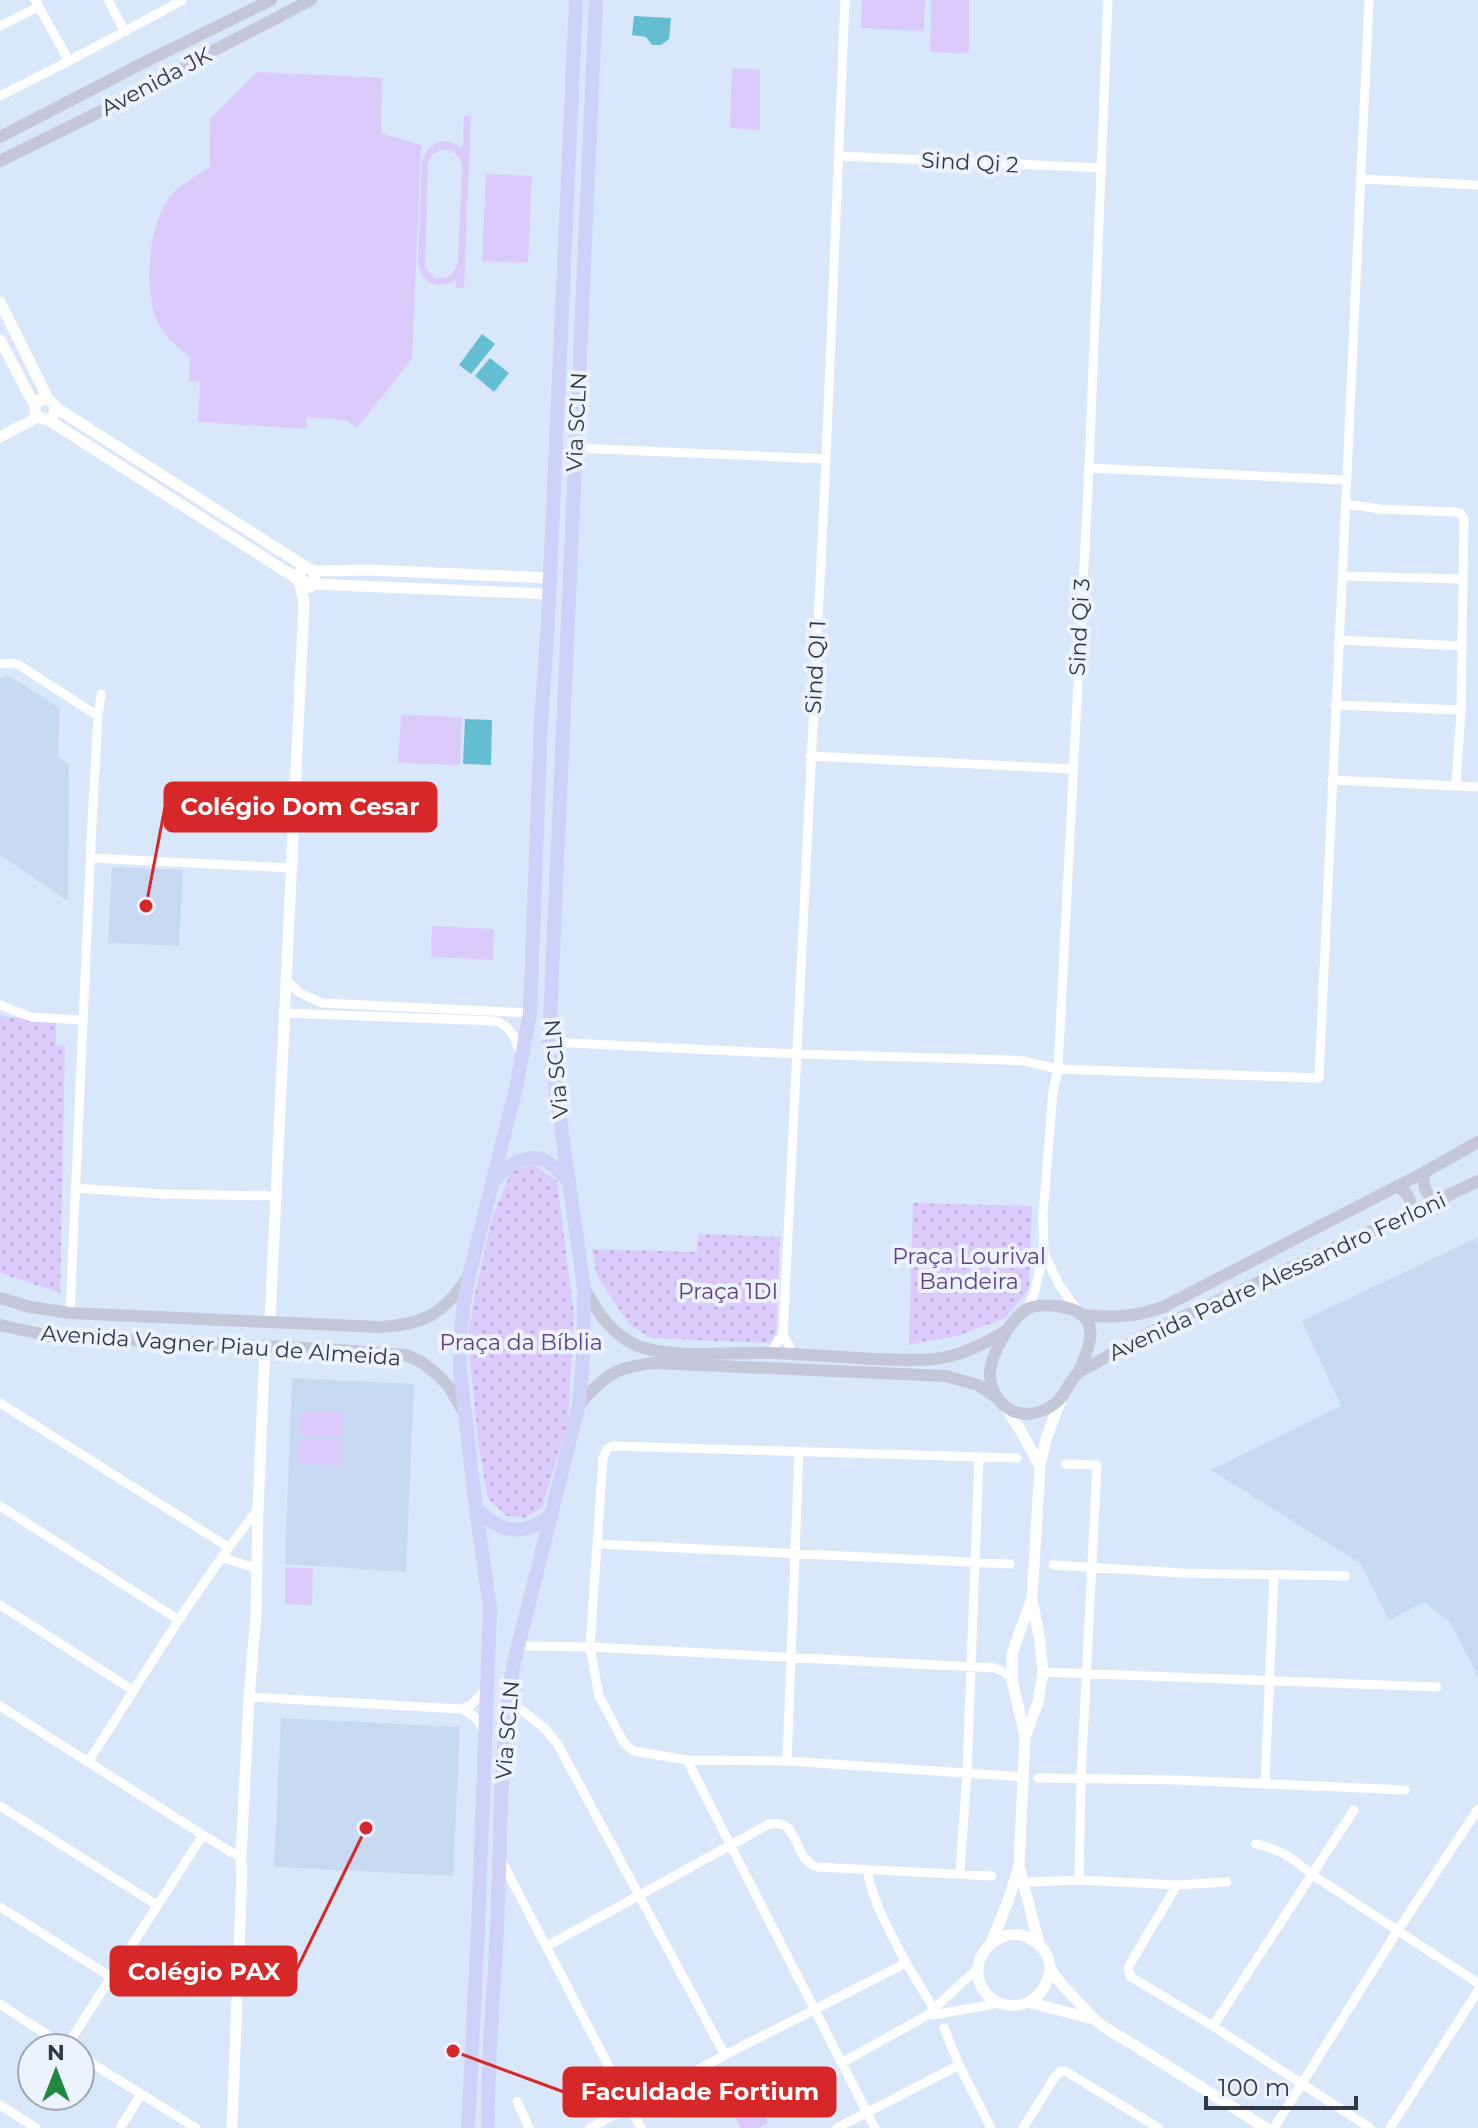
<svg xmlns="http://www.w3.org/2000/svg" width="1478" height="2128" viewBox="0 0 1478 2128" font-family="Montserrat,sans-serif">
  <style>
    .built { fill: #c8d9f2 }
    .grass { fill: #dbcafc; fill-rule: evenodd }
    .park { fill: url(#park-dots) }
    .water { fill: #64bed2 }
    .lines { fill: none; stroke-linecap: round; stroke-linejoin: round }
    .minor { stroke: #fff; stroke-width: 9 }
    .tertiary { stroke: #fff; stroke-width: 11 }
    .secondary { stroke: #c3c7d8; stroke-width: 12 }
    .primary { stroke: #ced2f8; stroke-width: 14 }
    .labels { text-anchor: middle; stroke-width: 8; stroke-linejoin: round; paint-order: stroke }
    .street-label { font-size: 22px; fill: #313841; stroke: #ecf3fe }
    .park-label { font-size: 22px; fill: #5e408a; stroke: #ecf3fe }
    .leader { fill: none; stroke: #d62828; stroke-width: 3 }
    .callout-dot { fill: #d62828; stroke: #ecf3fe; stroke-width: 3 }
    .callout { fill: #d62828; stroke: #d62828; stroke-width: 3 }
    .callout-label { font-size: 24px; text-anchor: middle; font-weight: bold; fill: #fff }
  </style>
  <defs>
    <pattern id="park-dots" width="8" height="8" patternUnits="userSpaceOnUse" patternTransform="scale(2)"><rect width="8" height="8" fill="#dbcafc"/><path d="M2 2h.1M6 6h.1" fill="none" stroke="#bcaed9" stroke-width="1.8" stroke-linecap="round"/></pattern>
  </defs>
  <rect width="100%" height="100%" fill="#d9e7fb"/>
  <path class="built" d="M7,675L60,708L58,757L69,764L68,901L0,855V679Z
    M112,867L183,870L179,946L108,943Z
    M1476,1238L1478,1243V1677L1450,1622L1424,1602L1389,1620L1361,1564L1211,1470L1341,1406L1302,1321Z
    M292,1378L414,1384L406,1572L285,1564Z
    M281,1718L460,1727L453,1876L274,1867Z"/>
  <path class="grass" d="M862,0H925L924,31L861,28Z
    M931,0H969V53L930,52Z
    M732,68L760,70V130L730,128Z
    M257,72L382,78L381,133L421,145L412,359L357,428L345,420L307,417L306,429L198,422L200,382L189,381L190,357C177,346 164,337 157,321C144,289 148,230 167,201C178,185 194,177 210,167V119Z
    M464,115L471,116L464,288H456V280C437,291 420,283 418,261L422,161C430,140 444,136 463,148ZM441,150C454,150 459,153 462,166L458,262C455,274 448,279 435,278L425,268L428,163L432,154Z
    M486,174L532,176L528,263L482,261Z
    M401,715L462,717L460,765L398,763Z
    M432,926L494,929L493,960L431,957Z
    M300,1411L344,1412L343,1438L299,1436Z
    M298,1439L343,1440L342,1465L298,1464Z
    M285,1568H313L312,1605L285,1604Z
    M749,2088L768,2123L759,2128H741L726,2100Z"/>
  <path class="park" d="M0,1016L56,1022V1045L65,1046L60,1293L0,1273Z
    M534,1165L557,1181L574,1315L568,1421L542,1507L524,1518L507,1516L488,1499L479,1449L468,1340L474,1298L493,1215L512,1170Z
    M913,1203L1032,1206L1029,1289L1005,1318L960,1335L909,1345Z
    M698,1234L780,1237L776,1333L770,1343L651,1338L630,1325L597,1276L592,1249L697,1252Z"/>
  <path class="water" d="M634,16L671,18L669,39L661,45H652L646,37L632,35Z
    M482,334L495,344L471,374L459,365Z
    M490,358L509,373L494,392L475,376Z
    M465,719L492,720L491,765L463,764Z"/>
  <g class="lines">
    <path class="minor" d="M35,0L69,61
      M108,0L125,32
      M0,26L38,7
      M0,96L69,61L183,0
      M839,156L1101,168
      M1362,179L1478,185
      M575,448L826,459
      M1089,468L1346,480
      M1346,504L1380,509L1454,512L1460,513L1464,518L1461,710L1456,786
      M1343,576L1462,579
      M1339,640L1462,646
      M0,664L11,663L19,665L98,716L92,822L70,1313
      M1335,705L1461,710
      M98,716L101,694
      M810,756L1072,769
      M1332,780L1478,787
      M91,858L291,868
      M285,979L300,993L322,1003L530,1013
      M0,1005L31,1017L83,1020
      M283,1013L495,1021C512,1026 515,1039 521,1054
      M549,1042L797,1054L1008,1060L1024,1061L1058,1069L1319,1078L1369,0
      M75,1188L162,1194L276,1196
      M1044,1252L1058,1283L1077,1310
      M1027,1309L1034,1294L1044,1252L1043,1215L1053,1091L1058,1069L1089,468L1108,0
      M783,1334L794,1355
      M770,1353L783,1334L784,1316L826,459L845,0
      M0,1403L228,1547
      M1017,1458L612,1446L607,1449L603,1458L590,1647L599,1696L624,1743L633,1751L687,1760L787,1761L1024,1777
      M1066,1464L1097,1465L1081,1778L1079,1880
      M0,1506L179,1620
      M597,1544L1010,1564
      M222,1557L257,1569
      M1053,1565L1182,1573L1345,1576
      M0,1605L134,1691
      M519,1646L590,1647L995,1668L1006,1673L1012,1680
      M1043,1672L1437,1687
      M249,1697L460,1709C473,1714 477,1717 483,1730
      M508,1699L543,1727L557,1743L725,2055L590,2128
      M0,1706L203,1835
      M460,1709L470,1706L485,1690
      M687,1760L875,2128
      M787,1761L799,1451
      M88,1762C143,1677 195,1589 258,1509
      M1038,1778L1176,1780L1405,1790
      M1265,1784L1274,1575
      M0,1806L157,1905
      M1354,1810L1213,2026L1370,2128
      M1256,1844C1282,1850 1291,1857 1311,1874L1478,1983
      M500,1858L641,2128
      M867,1869C872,1902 891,1933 906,1963
      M960,1873L967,1772L979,1457
      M1030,1882L1079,1880L1177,1885L1227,1882
      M1177,1885L1130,1964L1128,1968L1131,1977L1213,2026
      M0,1907L111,1977
      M547,1946L769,1824C802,1818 791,1859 817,1867L992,1876
      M0,2004L67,2048
      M933,2015L1000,2003
      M66,2047L203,1835L241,1858
      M725,2055L906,1963L937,2014
      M80,2056L196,2128
      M843,2062L926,2016L978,1968
      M959,2065L991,2128
      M517,2101L529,2128
      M0,2105L36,2128
      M120,2128L141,2095
      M837,2128L959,2065L944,2028
      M1023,2128L1055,2077L1061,2071H1065L1159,2128
      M1274,2128L1398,1930L1478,1809
      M1390,2128L1478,1991"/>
    <path class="tertiary" d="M0,302L48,399L55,405L54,415C48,421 41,421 35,413V406L40,400L48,399
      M0,340L35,406
      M55,407L306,567L315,571L314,580L311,584L299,580L300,572L306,567
      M47,419L299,580L304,603L270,1321
      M0,437L38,417
      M315,571L369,570L550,578
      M310,587L311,584L548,594
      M1006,1408L1019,1428L1040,1466
      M1025,1737L1038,1702L1043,1672L1040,1642L1032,1598L1040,1466L1046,1439L1061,1399
      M1019,1866L1039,1944
      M991,1943L1007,1904L1019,1866L1025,1737L1012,1680V1656L1016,1642L1032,1598
      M1050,1970C1041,2023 975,2012 978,1968C980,1945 1006,1928 1027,1937C1037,1942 1045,1948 1048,1958C1049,1961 1050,1968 1051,1970C1057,1981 1082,2005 1091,2016C1104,2030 1126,2039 1142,2050C1183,2076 1225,2102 1266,2128
      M1031,2003L1094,2019
      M232,2128L242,1872L241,1858L249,1697L256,1614L258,1509L265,1347"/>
    <path class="secondary" d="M0,137L143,63L271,0
      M0,161L156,84L209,53L311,0
      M1423,1173L1425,1189L1433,1202
      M1397,1186C1407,1192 1411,1199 1412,1211
      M584,1288C597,1311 610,1333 636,1345C666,1359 734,1352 769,1353C803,1354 838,1357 872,1359C898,1360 926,1362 951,1356C971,1351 989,1341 1006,1331
      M0,1298L30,1307L70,1313L379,1327C422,1325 443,1315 467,1278
      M1083,1315C1112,1318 1136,1317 1163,1307L1423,1173L1478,1142
      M0,1325L50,1336L326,1349L406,1355L423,1363L439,1376L450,1388L464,1413
      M1078,1373C1090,1346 1104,1315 1063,1307C1053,1305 1037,1304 1027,1309C1010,1319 989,1357 990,1376C992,1403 1015,1421 1041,1411C1066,1402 1064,1387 1078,1373C1082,1369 1089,1367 1094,1364C1108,1356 1122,1348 1136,1340C1168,1322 1202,1309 1235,1293C1316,1256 1398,1220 1478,1181
      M579,1404C607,1375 612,1368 654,1363L946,1376L978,1385L996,1397"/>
    <path class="primary" d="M494,1181C508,1165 529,1149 550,1164C557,1168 563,1176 569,1182
      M476,1509C503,1534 521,1537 552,1515
      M468,2128L478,1929L490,1608L476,1509L460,1371V1336L464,1303L469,1276L516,1088L530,1013L541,722L548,621L576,0
      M488,2128C487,2061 494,1994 497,1928C501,1840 499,1753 513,1667L579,1404L583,1356L584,1288L549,1042L596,0"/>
  </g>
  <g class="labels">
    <g class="street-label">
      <text transform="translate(156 81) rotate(-28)" y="8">Avenida JK</text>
      <text transform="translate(970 162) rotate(3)" y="8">Sind Qi 2</text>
      <text transform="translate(576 422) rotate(-87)" y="8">Via SCLN</text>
      <text transform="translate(1079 627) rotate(-87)" y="8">Sind Qi 3</text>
      <text transform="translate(815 667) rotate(-87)" y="8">Sind QI 1</text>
      <text transform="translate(556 1069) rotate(-95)" y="8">Via SCLN</text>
      <text transform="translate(1277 1276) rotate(-25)" y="8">Avenida Padre Alessandro Ferloni</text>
      <text transform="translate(221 1345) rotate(4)" y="8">Avenida Vagner Piau de Almeida</text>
      <text transform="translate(507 1730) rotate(-85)" y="8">Via SCLN</text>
    </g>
    <g class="park-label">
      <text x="969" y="1264">Praça Lourival<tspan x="969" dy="25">Bandeira</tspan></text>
      <text x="728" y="1299">Praça 1DI</text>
      <text x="521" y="1350">Praça da Bíblia</text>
    </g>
  </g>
  <path class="leader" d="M146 906L165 807M366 1828L296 1971M453 2051L564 2092"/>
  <g class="callout-dot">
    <circle cx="146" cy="906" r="8"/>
    <circle cx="366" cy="1828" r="8"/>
    <circle cx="453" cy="2051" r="8"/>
  </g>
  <g class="callout">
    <rect x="165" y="783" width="271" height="48" rx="8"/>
    <rect x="111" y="1947" width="185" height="48" rx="8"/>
    <rect x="564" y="2068" width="271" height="48" rx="8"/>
  </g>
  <g class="callout-label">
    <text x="300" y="815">Colégio Dom Cesar</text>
    <text x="204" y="1980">Colégio PAX</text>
    <text x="700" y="2100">Faculdade Fortium</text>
  </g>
  <g transform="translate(56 2072)"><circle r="38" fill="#ecf3fe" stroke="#a1a8b2" stroke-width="2"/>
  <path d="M0-6L14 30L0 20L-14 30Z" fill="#1f883f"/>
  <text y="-12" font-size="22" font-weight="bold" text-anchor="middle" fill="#313841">N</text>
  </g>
  <path d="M1206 2096v12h150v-12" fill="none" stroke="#313841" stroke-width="4"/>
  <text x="1218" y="2096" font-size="24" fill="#313841" stroke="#ecf3fe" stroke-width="6" paint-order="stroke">100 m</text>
</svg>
